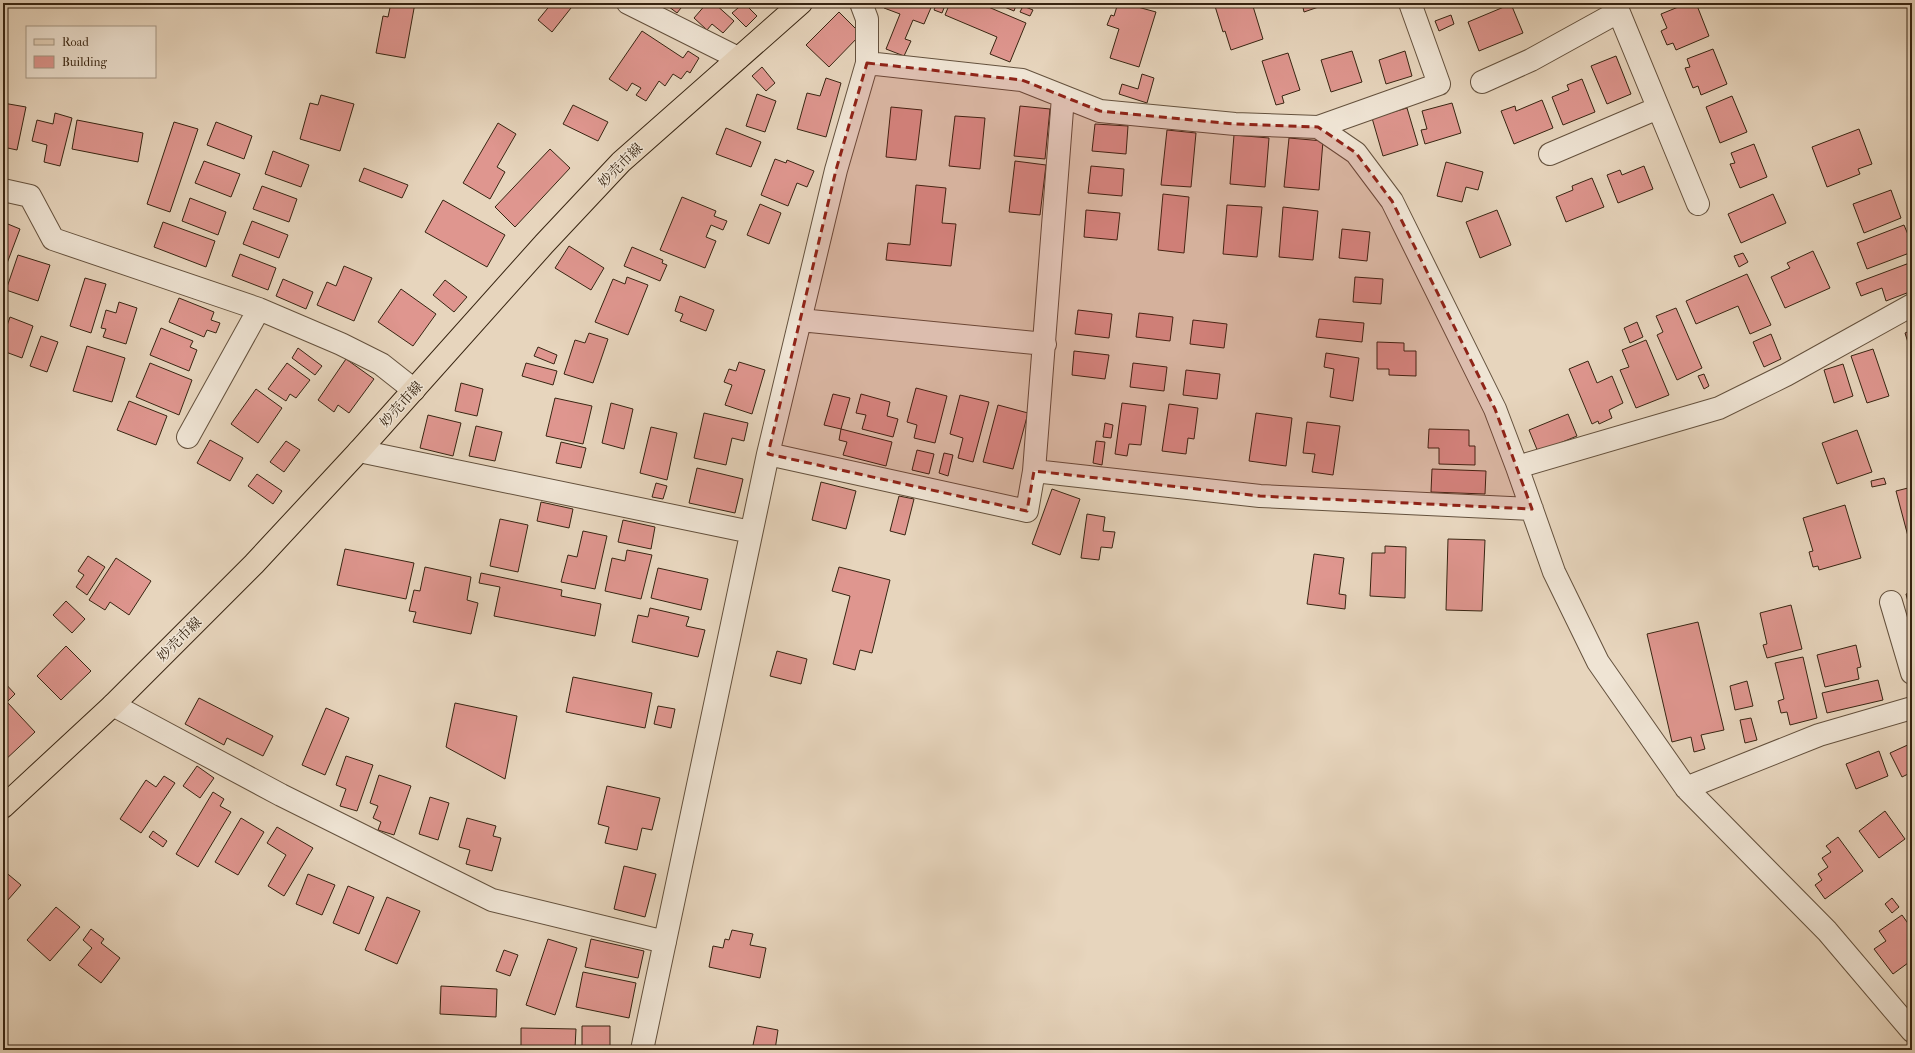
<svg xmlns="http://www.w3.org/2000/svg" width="1915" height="1053" viewBox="0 0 1915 1053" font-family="'IM FELL French Canon','Noto Serif JP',serif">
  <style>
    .building { fill: #df968f; stroke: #382512 }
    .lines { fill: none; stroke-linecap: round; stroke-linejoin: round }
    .minor-casing { stroke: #64513d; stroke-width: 24 }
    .major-casing { stroke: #382512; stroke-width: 24 }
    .minor { stroke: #efe4d4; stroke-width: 22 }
    .major { stroke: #e7d5bd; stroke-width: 22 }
    .marked { fill: #8f2418; fill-opacity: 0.2; stroke: #8f2418; stroke-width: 3; stroke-dasharray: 8 5; stroke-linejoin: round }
    .labels { text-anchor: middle; stroke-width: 3; stroke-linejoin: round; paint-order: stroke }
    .street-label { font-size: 14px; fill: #382512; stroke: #efe4d4 }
  </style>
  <rect width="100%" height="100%" fill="#e7d5bd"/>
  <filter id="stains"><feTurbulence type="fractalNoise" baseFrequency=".005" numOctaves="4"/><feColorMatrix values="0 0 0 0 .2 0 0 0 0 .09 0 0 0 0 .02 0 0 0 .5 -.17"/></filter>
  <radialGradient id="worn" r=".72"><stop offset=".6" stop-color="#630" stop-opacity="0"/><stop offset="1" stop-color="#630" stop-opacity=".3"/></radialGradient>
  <path class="building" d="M391,3H415L405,58L376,53L383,16L388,17Z
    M552,3H564L571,8L552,32L538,20Z
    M664,3H685L677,13Z
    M707,3H714L734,21L723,33L712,24L707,30L694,18Z
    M744,3L757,16L746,27L732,13Z
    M886,3H933L924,24L913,20L905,39L911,41L904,56L886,49L900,14L884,8Z
    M937,3H946L942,13L934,10Z
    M950,3H979L1026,23L1010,62L990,54L997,37L945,15Z
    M995,3H1017L1014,11Z
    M1118,3H1134V6L1156,12L1139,67L1110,58L1119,29L1107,25L1111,15L1114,16Z
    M1214,3H1252L1263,39L1231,50L1225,31L1223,32Z
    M1302,3H1330L1304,12Z
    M1688,3H1696L1709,36L1676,50L1673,43L1667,45L1661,31L1667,28L1661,14Z
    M1511,4L1523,33L1479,51L1468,22Z
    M1023,6L1033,10L1030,16L1020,12Z
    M839,12L861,34L829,67L806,45Z
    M1451,15L1454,24L1439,31L1435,21Z
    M642,31L683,58L688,51L699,58L690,73L687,71L681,79L673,74L665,86L659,81L646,101L636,95L641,88L632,83L627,91L609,79Z
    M1713,49L1727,84L1701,95L1698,86L1693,88L1685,68L1690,67L1687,59Z
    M1352,51L1362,82L1331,92L1321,60Z
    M1405,51L1412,76L1386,84L1379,60Z
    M1288,53L1300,90L1282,96L1284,103L1276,105L1262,61Z
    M1616,56L1631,94L1607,104L1591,66Z
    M762,67L775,83L766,91L752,76Z
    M1142,74L1154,78L1147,103L1119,94L1122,84L1138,89Z
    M826,78L841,83L826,137L797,129L807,93L820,96Z
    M1582,79L1595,112L1563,125L1552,97L1569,90L1567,85Z
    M757,94L776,101L765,132L746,126Z
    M321,95L354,104L340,151L300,139L310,103L318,105Z
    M1732,96L1747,132L1720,143L1706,107Z
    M1542,100L1553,128L1514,144L1501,111L1515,106L1516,111Z
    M3,103L26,107L17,150L3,147Z
    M1452,103L1461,133L1425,144L1421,130L1427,129L1422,111Z
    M573,105L608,122L598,141L563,124Z
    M1020,106L1050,109L1045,159L1014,156Z
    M891,107L922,110L916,160L886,157Z
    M1407,108L1418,145L1383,156L1372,118Z
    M55,113L72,118L60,166L44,162L47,145L32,141L37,120L53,124Z
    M955,116L985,118L980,169L949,166Z
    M77,120L143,133L138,162L72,149Z
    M174,122L198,129L170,212L147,204Z
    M216,122L252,136L244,159L207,145Z
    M498,123L516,134L497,167L505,172L490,199L463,183Z
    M1095,124L1128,126L1126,154L1092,151Z
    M726,128L761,142L751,167L716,154Z
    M1859,129L1872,164L1858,169L1860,174L1827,187L1812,147Z
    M1167,130L1196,133L1191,187L1161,185Z
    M1234,135L1269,138L1265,187L1230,184Z
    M1289,138L1323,141L1319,190L1284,187Z
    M1754,144L1767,177L1740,188L1730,164L1735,163L1731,153Z
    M550,149L570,168L515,227L495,207Z
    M273,151L309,165L301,187L265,174Z
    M775,159L786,163L787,160L814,171L807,187L797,183L788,206L761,195Z
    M204,161L240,174L231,197L195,183Z
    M1015,161L1046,165L1040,215L1009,212Z
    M1446,162L1483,172L1478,190L1466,187L1462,202L1437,196Z
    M1091,166L1124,169L1122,196L1088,193Z
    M1644,166L1653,189L1618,203L1607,175L1620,170L1622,175Z
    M364,168L408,185L402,198L359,181Z
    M1592,178L1604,207L1566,222L1556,197L1573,190L1572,186Z
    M916,185L946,188L942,223L956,224L951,266L886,260L888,243L910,245Z
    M262,186L297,199L289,222L253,209Z
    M1891,190L1901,218L1864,233L1853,204Z
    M1163,194L1189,197L1184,253L1158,250Z
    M1773,194L1786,223L1741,243L1728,214Z
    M682,197L716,211L714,216L727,221L723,230L711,225L706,237L716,241L705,268L660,250Z
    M190,198L226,212L218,235L182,221Z
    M443,200L505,235L487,267L425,232Z
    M760,204L781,213L769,244L747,235Z
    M1227,205L1262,207L1257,257L1223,254Z
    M1283,207L1318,211L1313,260L1279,257Z
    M1086,210L1120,213L1117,240L1084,237Z
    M1497,210L1511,245L1480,258L1466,222Z
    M252,221L288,235L279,258L243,244Z
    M3,222L20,229L6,266L3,265Z
    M163,222L215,241L206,267L154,247Z
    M1904,225L1912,244V252L1867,269L1857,243Z
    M1342,229L1370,232L1367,261L1339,258Z
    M569,246L604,268L591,290L555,268Z
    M632,247L663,260L662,263L667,265L660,281L624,266Z
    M1813,251L1830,288L1785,308L1771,277L1790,268L1787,263Z
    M1743,253L1748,262L1739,267L1734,256Z
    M240,254L276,268L268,290L232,276Z
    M18,255L50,265L38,301L6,290Z
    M1912,262V291L1886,301L1882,288L1861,296L1856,283Z
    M344,266L372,278L354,321L317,305L327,282L336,286Z
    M1747,274L1771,325L1750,334L1738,306L1696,324L1686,301Z
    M627,277L648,285L628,335L595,322L613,279L625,284Z
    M1355,277L1383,279L1381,304L1353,302Z
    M85,278L106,284L91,333L70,326Z
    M283,279L313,292L306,309L276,296Z
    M445,280L467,297L454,312L433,295Z
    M401,289L436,314L413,346L378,322Z
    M680,296L714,310L706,331L680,321L683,314L675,311Z
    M179,298L214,312L211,320L220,323L216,333L207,330L204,337L169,322Z
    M119,302L137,308L126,344L103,337L106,329L101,328L106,310L116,313Z
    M1676,308L1702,368L1677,380L1657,335L1663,332L1656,316Z
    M1078,310L1112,314L1109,338L1075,334Z
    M1139,313L1173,317L1170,341L1136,337Z
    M10,317L33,326L22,358L3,351V337Z
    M1319,319L1364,323L1362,342L1316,337Z
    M1193,320L1227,324L1224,348L1190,344Z
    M1637,322L1643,337L1630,343L1624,328Z
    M161,328L193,341L190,347L197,350L189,371L150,355Z
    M1912,330V355L1905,333Z
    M589,333L608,339L593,383L564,374L575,340L585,343Z
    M1771,334L1781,359L1764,367L1753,342Z
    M41,336L58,342L47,372L30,366Z
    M1646,340L1669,395L1636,408L1620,370L1629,367L1622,350Z
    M1377,342L1404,343V351H1416V376L1389,375V369H1377Z
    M87,346L125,358L112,402L73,391Z
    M538,347L557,355L554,364L534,356Z
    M298,348L322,366L315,375L292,358Z
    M1873,349L1889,396L1867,403L1851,356Z
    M1074,351L1109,355L1105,379L1072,375Z
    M1326,353L1359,358L1353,401L1330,397L1334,369L1324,367Z
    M346,359L374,379L349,413L338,405L334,412L318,400Z
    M1588,361L1597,383L1612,376L1623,403L1609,410L1612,418L1599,424L1598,421L1592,424L1569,369Z
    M739,362L765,370L752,414L725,405L732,385L724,382L729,369L736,371Z
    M150,363L192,380L179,415L136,397Z
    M287,363L310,380L296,398L290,394L286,401L268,389Z
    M526,363L557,371L553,385L522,376Z
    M1133,363L1167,367L1164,391L1130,387Z
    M1843,364L1853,396L1834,403L1824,370Z
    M1186,370L1220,374L1217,399L1183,395Z
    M1704,374L1709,386L1704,389L1698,376Z
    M461,383L483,389L477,416L455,411Z
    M916,388L947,396L935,443L914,438L917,425L907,422Z
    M256,389L282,408L258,443L231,424Z
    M833,394L850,398L841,429L824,425Z
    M861,394L890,402L887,416L898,419L893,437L862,429L866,415L856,413Z
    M960,395L989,402L973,462L958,458L963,438L950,434Z
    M555,398L592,406L583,444L546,436Z
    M129,401L167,416L156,445L117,430Z
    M611,403L633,409L624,449L602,443Z
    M1122,403L1146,406L1141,445L1129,444L1127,456L1115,454Z
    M1169,404L1198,408L1194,439L1188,438L1186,454L1162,451Z
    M998,405L1028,413L1013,469L983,462Z
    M704,413L748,423L744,441L732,438L726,465L694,458Z
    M1256,413L1292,418L1286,466L1249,461Z
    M1568,414L1577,436L1538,452L1529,430Z
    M428,415L461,423L453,456L420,448Z
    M1307,422L1340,426L1333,475L1312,472L1315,454L1303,453Z
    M1105,423L1113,425L1111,438L1103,437Z
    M476,426L502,432L495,461L469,456Z
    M651,427L677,433L667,480L640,473Z
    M841,429L892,442L886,466L843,455L847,442L839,440Z
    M1429,429L1469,430V446H1475V465L1439,464V448H1428Z
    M1857,430L1872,472L1837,484L1822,443Z
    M210,440L243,458L230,481L197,463Z
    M286,441L300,450L284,472L270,462Z
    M1096,441L1105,442L1102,465L1093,463Z
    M561,442L586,448L581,468L556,463Z
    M917,450L934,454L929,474L912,470Z
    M944,453L953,455L948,476L939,473Z
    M697,468L743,479L735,513L689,503Z
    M1432,469L1486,471L1485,494L1431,492Z
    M257,474L282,491L273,504L248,486Z
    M1884,478L1886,484L1872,487L1871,481Z
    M821,482L856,491L846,529L812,520Z
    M656,483L667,486L663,499L652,497Z
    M1912,487V539L1909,540L1896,491Z
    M1052,489L1080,499L1060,555L1032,544Z
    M899,496L914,499L905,535L890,531Z
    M541,502L573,509L569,528L537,521Z
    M1845,505L1861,558L1819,570L1818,566L1813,567L1809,552L1813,551L1803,518Z
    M1087,514L1105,517L1103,531L1115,532L1112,548L1101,547L1099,560L1081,558Z
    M500,519L528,525L518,572L490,566Z
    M623,520L655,527L651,549L618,542Z
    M583,531L607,536L595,589L561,582L568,555L577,557Z
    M1448,539L1485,540L1482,611L1446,610Z
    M1385,546L1406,547L1405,598L1370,596L1372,553H1385Z
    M345,549L414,563L406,599L337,585Z
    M627,550L652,555L641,599L605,591L612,558L625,561Z
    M1314,554L1344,558L1339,594L1346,595L1345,609L1307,604Z
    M88,556L105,567L87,595L76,587L84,575L78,571Z
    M116,558L151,581L129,615L110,602L105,610L89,600Z
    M425,567L471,577L467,600L478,603L471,634L413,622L416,612L409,611L414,590L420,591Z
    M839,567L890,580L872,653L860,650L855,670L833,664L850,596L832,591Z
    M658,568L708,579L701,610L651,598Z
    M481,573L562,590L561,596L601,604L595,636L494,616L500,587L479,583Z
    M1912,592V617L1906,594Z
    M66,601L85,619L72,633L53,615Z
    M1791,605L1802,649L1767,658L1763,645L1767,644L1760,613Z
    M650,608L689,617L686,626L705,630L698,657L632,642L638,615L648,617Z
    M1698,622L1724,730L1701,735L1705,749L1694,752L1691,737L1672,742L1647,634Z
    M1856,645L1861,667L1857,668L1859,679L1825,687L1817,655Z
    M66,646L91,671L61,700L37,676Z
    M777,651L807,659L801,684L770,676Z
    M1803,657L1817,718L1790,725L1787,712L1781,713L1778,701L1784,699L1775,663Z
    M573,677L652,693L645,728L566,712Z
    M1878,680L1883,700L1827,713L1822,693Z
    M3,681L15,694L7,702L35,732L3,762Z
    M1747,681L1753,706L1735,710L1730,686Z
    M199,698L273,736L263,756L227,738L224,745L185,724Z
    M455,703L517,716L505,779L446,747Z
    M658,706L675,709L671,728L654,724Z
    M326,708L349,718L325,775L302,765Z
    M1751,718L1757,740L1745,743L1740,720Z
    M1912,743V772L1902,777L1890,753Z
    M1879,751L1888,776L1856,789L1846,764Z
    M346,756L373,765L357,811L340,806L346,789L336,785Z
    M197,766L214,778L200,798L183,786Z
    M379,775L411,786L394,835L378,830L381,822L373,818L378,806L370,803Z
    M164,776L175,783L141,833L120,819L146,780L156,787Z
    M607,786L660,798L652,830L642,828L637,850L605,843L609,827L598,824Z
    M213,792L224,799L220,806L231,812L198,867L176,854Z
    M430,797L449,803L438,840L419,834Z
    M1885,811L1905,839L1879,858L1859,831Z
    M241,818L264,832L238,875L215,862Z
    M467,818L496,826L493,836L501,838L492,871L466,864L470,850L459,847Z
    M277,827L313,848L284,896L268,886L286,855L267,843Z
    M153,831L167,841L163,847L149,837Z
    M1838,837L1863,871L1825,899L1815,885L1822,880L1818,874L1828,867L1822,858L1831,852L1826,846Z
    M624,866L656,874L645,917L614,909Z
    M3,870L21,885L7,901L3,898Z
    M308,874L335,885L322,915L296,904Z
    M348,886L374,897L359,934L333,923Z
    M387,897L420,911L397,964L365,950Z
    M1892,898L1899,907L1892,913L1885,904Z
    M56,907L80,927L50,961L27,940Z
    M1902,915L1912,929V960L1893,974L1874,949L1886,941L1879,931Z
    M91,929L104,939L101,943L120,958L101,983L78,965L92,948L83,940Z
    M732,930L753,934L750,945L766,948L760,978L709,967L713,946L723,948L725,939L729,940Z
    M548,939L577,948L555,1015L526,1005Z
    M591,939L644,951L638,978L585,967Z
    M504,950L518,955L510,976L496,971Z
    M583,972L636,983L629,1018L576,1007Z
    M441,986L497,989L496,1017L440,1014Z
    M582,1026H610V1050H582Z
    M757,1026L778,1030L775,1050H752Z
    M521,1028L576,1029L575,1048H569V1050H526L527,1048L521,1047Z"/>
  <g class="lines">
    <g class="minor-casing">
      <path id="minor" d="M628,3L738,58
        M1615,3L1698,204
        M867,63L1022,80L1100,111L1235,124L1318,127L1439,84L1410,3
        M1482,82L1531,60L1618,12
        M1318,127L1356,153L1392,201L1495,409L1517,467L1554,572L1598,662L1686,788L1827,931L1912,1031
        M1550,154L1658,108
        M3,190L30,196L53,239L259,309L341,344L381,364L414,390
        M800,320L1045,344
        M188,437L259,309
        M359,451L751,532
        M768,454L1027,511L1034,471L1063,97
        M1517,467L1719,408L1786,375L1912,305
        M1034,471L1260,496L1532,509
        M1891,602L1912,673
        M113,705L281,795L492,900L665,942
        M1686,788L1819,735L1912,708
        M642,1050L768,454L836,170L867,63V19L861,3"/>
    </g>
    <g class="major-casing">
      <path id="major" d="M3,807L113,705L254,564L359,451L544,244L621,162L801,3"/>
    </g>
    <use href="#minor" class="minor"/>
    <use href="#major" class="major"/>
  </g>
  <path class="marked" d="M867,63L1022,80L1100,111L1235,124L1318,127L1356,153L1392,201L1495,409L1532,509L1260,496L1034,471L1027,511L768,454L836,170Z"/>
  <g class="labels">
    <g class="street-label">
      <text transform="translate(620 165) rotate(-45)" y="5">妙売市線</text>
      <text transform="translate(401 404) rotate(-48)" y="5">妙売市線</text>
      <text transform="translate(179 639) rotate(-45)" y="5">妙売市線</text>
    </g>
  </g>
  <rect width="1915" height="1053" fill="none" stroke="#e7d5bd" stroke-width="16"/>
  <rect x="4" y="4" width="1907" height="1045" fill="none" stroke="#382512" stroke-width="2"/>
  <rect x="8" y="8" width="1899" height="1037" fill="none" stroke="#382512"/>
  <rect x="26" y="26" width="130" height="52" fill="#efe4d4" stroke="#a69886"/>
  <rect x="34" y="39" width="20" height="6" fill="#e7d5bd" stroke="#a69886"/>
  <text x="62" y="46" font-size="12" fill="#382512">Road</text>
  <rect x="34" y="56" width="20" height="12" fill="#df968f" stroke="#a69886"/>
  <text x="62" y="66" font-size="12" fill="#382512">Building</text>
  <rect width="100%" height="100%" filter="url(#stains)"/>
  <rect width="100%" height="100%" fill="url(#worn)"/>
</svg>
